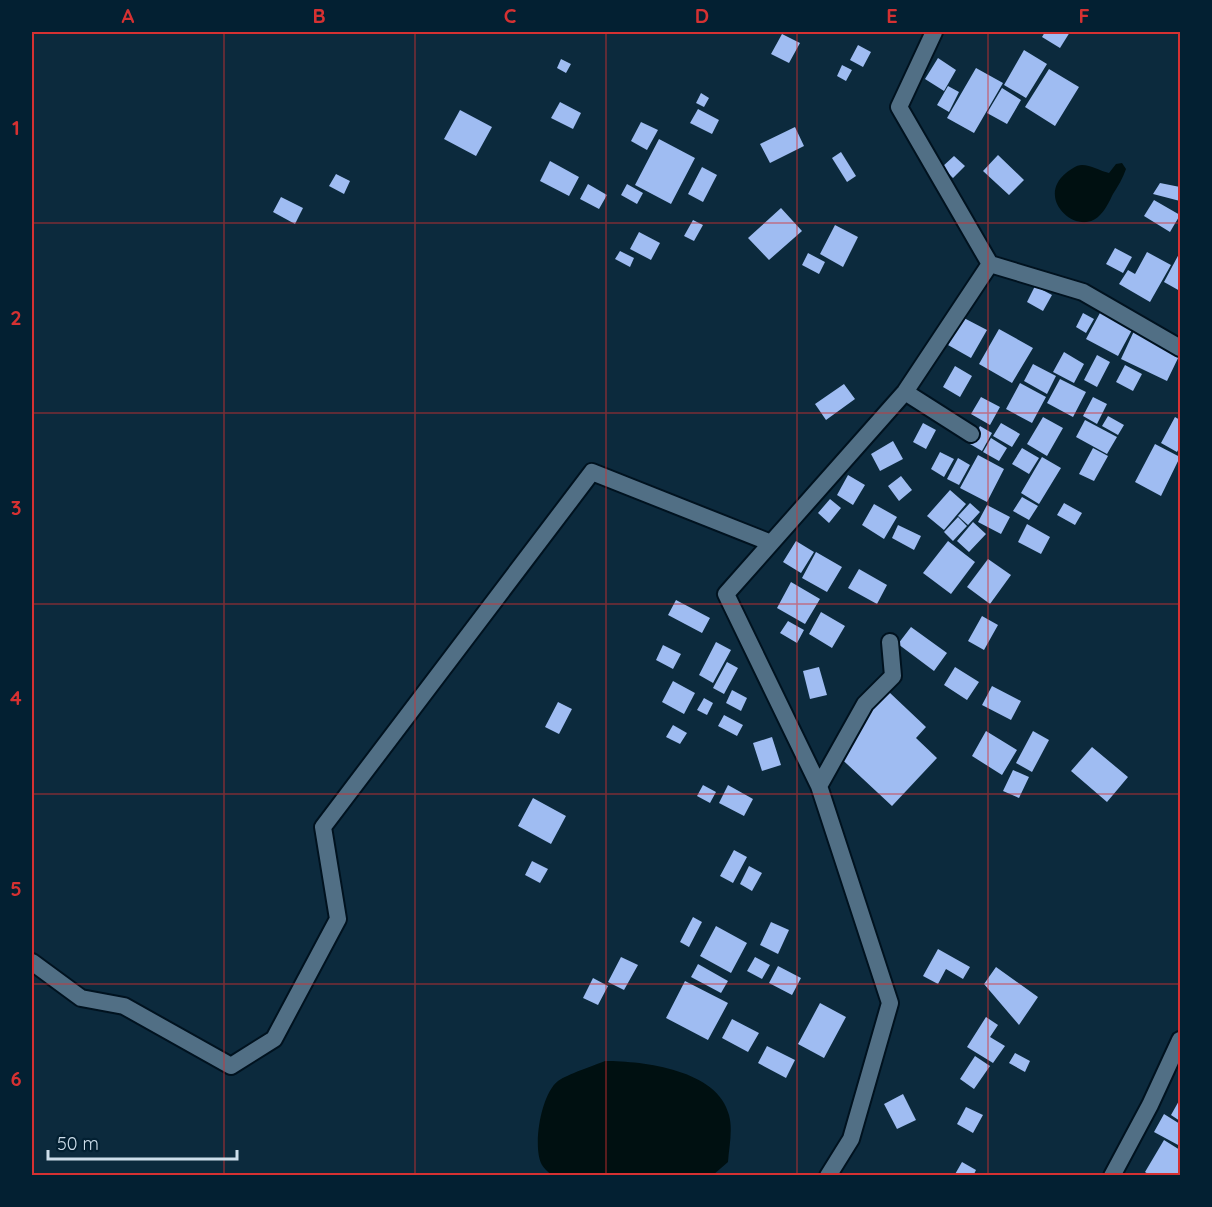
<svg xmlns="http://www.w3.org/2000/svg" width="1212" height="1207" viewBox="0 0 1212 1207" font-family="Quicksand,sans-serif">
  <style>
    .water { fill: #001011 }
    .building { fill: #9fbcf2 }
    .lines { fill: none; stroke-linecap: round; stroke-linejoin: round }
    .minor-casing { stroke: #00121f; stroke-width: 20 }
    .minor { stroke: #516f85; stroke-width: 16 }
    .grid { fill: none; stroke: #d63132; stroke-width: 1.5; stroke-opacity: 0.55 }
    .neatline { fill: none; stroke: #d63132; stroke-width: 2 }
    .grid-label { font-size: 20px; text-anchor: middle; font-weight: bold; fill: #d63132 }
  </style>
  <rect width="100%" height="100%" fill="#0c2a3d"/>
  <path class="water" d="M1122,163L1126,169C1123,178 1118,186 1113,194C1109,202 1105,211 1098,217C1076,236 1035,198 1066,173C1070,170 1076,165 1082,165C1091,165 1100,171 1109,173L1116,164Z
    M605,1061C644,1061 718,1070 729,1115C733,1130 729,1147 728,1162L713,1175H551C549,1172 544,1169 542,1165C532,1147 541,1094 558,1081C568,1074 593,1066 605,1061Z"/>
  <path class="building" d="M1045,32H1070L1060,48L1042,37Z
    M782,34L800,43L789,63L771,54Z
    M858,45L871,52L863,67L850,60Z
    M1024,50L1047,64L1026,98L1004,85Z
    M938,58L956,70L944,91L925,79Z
    M561,59L571,64L566,73L557,68Z
    M842,65L852,70L846,81L837,76Z
    M976,68L1003,83L974,133L947,118Z
    M1049,69L1079,87L1055,126L1025,107Z
    M948,86L959,92L949,112L937,105Z
    M1002,88L1021,100L1007,124L987,113Z
    M701,93L709,98L704,107L696,103Z
    M560,102L581,113L573,129L551,118Z
    M698,109L719,120L712,134L690,123Z
    M460,110L492,127L476,156L444,139Z
    M641,122L658,130L647,150L631,141Z
    M795,127L804,146L770,163L760,144Z
    M659,139L695,158L671,204L635,185Z
    M841,152L856,176L847,182L832,158Z
    M998,155L1024,180L1009,195L983,171Z
    M954,156L965,166L953,178L942,167Z
    M550,161L579,177L569,196L540,181Z
    M702,167L717,175L703,202L688,194Z
    M336,174L350,181L344,194L329,186Z
    M1160,183L1180,187V201L1153,194Z
    M588,184L607,195L599,209L580,199Z
    M627,184L643,193L637,204L621,195Z
    M281,197L303,208L295,224L273,212Z
    M1154,200L1180,215L1170,232L1144,216Z
    M781,208L802,231L769,260L748,238Z
    M693,220L703,225L694,241L684,236Z
    M835,225L858,237L843,267L820,254Z
    M639,232L660,243L651,260L630,249Z
    M1115,248L1132,257L1123,273L1106,264Z
    M620,251L634,258L630,267L615,259Z
    M1147,252L1171,265L1150,302L1119,284L1128,270L1135,274Z
    M1180,252V291L1164,282Z
    M808,253L825,262L819,274L802,265Z
    M1035,286L1052,295L1043,311L1027,302Z
    M1101,311L1133,328L1118,356L1086,339Z
    M1083,313L1094,319L1086,333L1076,327Z
    M962,317L987,330L971,358L948,345Z
    M999,329L1033,348L1012,383L979,364Z
    M1134,331L1180,354L1167,381L1121,359Z
    M1064,352L1084,364L1074,383L1053,372Z
    M1097,355L1110,362L1097,387L1084,380Z
    M1033,364L1056,376L1047,394L1024,381Z
    M1125,365L1142,374L1133,391L1116,382Z
    M955,366L972,376L960,397L943,387Z
    M1060,379L1086,392L1073,417L1047,403Z
    M1020,383L1046,397L1032,423L1006,409Z
    M844,384L855,399L826,420L815,404Z
    M981,397L1000,407L990,425L971,414Z
    M1093,397L1107,404L1097,424L1083,416Z
    M1108,416L1124,425L1118,435L1102,426Z
    M1043,417L1063,428L1047,456L1027,444Z
    M1175,417L1180,420V446L1177,452L1161,443Z
    M1085,420L1117,437L1107,454L1076,437Z
    M923,423L936,430L926,449L913,442Z
    M1001,423L1020,434L1012,447L993,436Z
    M980,426L992,433L982,451L970,444Z
    M991,438L1007,448L999,461L983,452Z
    M893,441L903,459L880,471L871,454Z
    M1155,444L1180,457L1161,496L1135,482Z
    M1022,448L1039,458L1029,474L1012,464Z
    M1093,448L1108,456L1094,481L1079,474Z
    M940,452L954,459L944,477L931,469Z
    M978,455L1004,469L987,502L960,488Z
    M1042,457L1061,468L1039,504L1021,493Z
    M958,458L970,465L959,485L947,479Z
    M848,475L865,485L853,505L837,495Z
    M901,476L912,490L899,501L888,486Z
    M950,490L966,504L944,530L927,516Z
    M1022,497L1038,506L1029,520L1013,511Z
    M830,499L841,508L829,523L818,513Z
    M970,503L980,512L968,525L958,516Z
    M1064,503L1082,513L1075,525L1057,515Z
    M874,504L897,517L884,539L862,525Z
    M987,505L1010,517L1001,534L978,522Z
    M958,517L967,526L953,541L944,532Z
    M973,522L986,534L969,552L957,541Z
    M1027,524L1050,537L1041,554L1018,542Z
    M898,525L921,536L914,550L892,538Z
    M796,541L814,552L801,573L783,562Z
    M948,541L975,562L951,594L923,573Z
    M816,552L842,567L827,592L802,578Z
    M988,559L1011,575L990,604L967,587Z
    M859,569L887,585L877,604L848,588Z
    M791,582L820,599L805,624L777,608Z
    M676,600L710,618L702,633L668,615Z
    M821,612L845,626L832,648L809,634Z
    M982,616L998,625L984,650L968,641Z
    M788,621L804,630L797,643L780,633Z
    M911,627L947,653L934,671L898,644Z
    M716,642L731,650L713,683L699,675Z
    M663,645L681,654L673,669L656,660Z
    M727,662L738,668L724,694L713,688Z
    M819,667L827,695L810,699L803,671Z
    M955,667L979,682L967,700L944,685Z
    M673,681L695,693L684,714L662,702Z
    M992,686L1021,701L1011,720L982,705Z
    M732,690L747,698L741,711L726,703Z
    M889,692L926,727L916,738L937,758L892,806L833,751Z
    M704,698L713,703L707,715L697,710Z
    M558,702L572,709L559,734L545,727Z
    M724,715L743,725L737,736L718,726Z
    M673,725L687,733L680,744L666,737Z
    M986,731L1017,750L1002,775L972,756Z
    M1033,731L1049,740L1032,772L1016,763Z
    M772,737L781,765L762,771L753,743Z
    M1092,747L1128,777L1107,802L1071,771Z
    M1013,770L1029,777L1019,798L1003,791Z
    M703,785L716,792L710,803L697,796Z
    M728,785L753,799L744,816L719,803Z
    M533,798L566,816L551,844L518,826Z
    M734,850L747,857L733,883L720,876Z
    M532,861L548,869L540,883L525,875Z
    M749,866L762,873L752,891L740,884Z
    M693,917L702,922L689,947L680,942Z
    M771,922L789,930L778,954L760,945Z
    M716,926L747,943L731,973L700,956Z
    M938,949L970,967L963,979L946,969L938,984L923,976Z
    M621,957L638,965L624,990L608,982Z
    M755,957L770,965L762,979L747,971Z
    M698,964L728,981L721,993L691,977Z
    M778,966L801,978L792,995L769,983Z
    M996,967L1038,997L1019,1025L984,984Z
    M593,978L608,986L598,1005L583,998Z
    M685,981L728,1003L708,1040L666,1018Z
    M820,1003L846,1017L824,1058L798,1044Z
    M986,1017L998,1025L990,1037L1005,1046L993,1063L967,1047Z
    M732,1019L759,1033L748,1052L722,1038Z
    M767,1046L795,1060L786,1078L758,1063Z
    M1015,1053L1030,1061L1025,1072L1009,1063Z
    M975,1056L990,1066L974,1089L960,1079Z
    M903,1094L916,1120L897,1129L884,1104Z
    M1180,1099V1121L1171,1115Z
    M966,1107L983,1115L973,1133L957,1124Z
    M1164,1114L1180,1124V1146L1154,1132Z
    M1164,1140L1180,1150V1176H1151L1145,1172Z
    M962,1162L976,1170L973,1176H954Z"/>
  <g class="lines">
    <g class="minor-casing">
      <path id="minor" d="M990,264L1083,292L1180,348
        M905,392L971,434
        M819,786L865,704L893,676L890,642
        M32,962L81,998L124,1006L231,1066L274,1039L338,919L323,827L592,472L771,543
        M828,1176L851,1139L890,1003L819,786L726,594L905,392L990,264L899,107L934,32
        M1112,1176L1150,1105L1180,1040"/>
    </g>
    <use href="#minor" class="minor"/>
  </g>
  <path class="grid" d="M224,32V1176M415,32V1176M606,32V1176M797,32V1176M988,32V1176M32,223H1180M32,413H1180M32,604H1180M32,794H1180M32,984H1180"/>
  <rect width="1212" height="1207" fill="none" stroke="#032032" stroke-width="66"/>
  <path d="M48 1150v9h189v-9" fill="none" stroke="#cdddea" stroke-width="3"/>
  <text x="57" y="1150" font-size="18" fill="#cdddea" stroke="#032032" stroke-width="4.5" paint-order="stroke">50 m</text>
  <rect x="33" y="33" width="1146" height="1141" class="neatline"/>
  <g class="grid-label">
    <text x="128" y="23">A</text>
    <text x="319" y="23">B</text>
    <text x="510" y="23">C</text>
    <text x="702" y="23">D</text>
    <text x="892" y="23">E</text>
    <text x="1084" y="23">F</text>
    <text x="16" y="135">1</text>
    <text x="16" y="325">2</text>
    <text x="16" y="515">3</text>
    <text x="16" y="705">4</text>
    <text x="16" y="896">5</text>
    <text x="16" y="1086">6</text>
  </g>
</svg>
